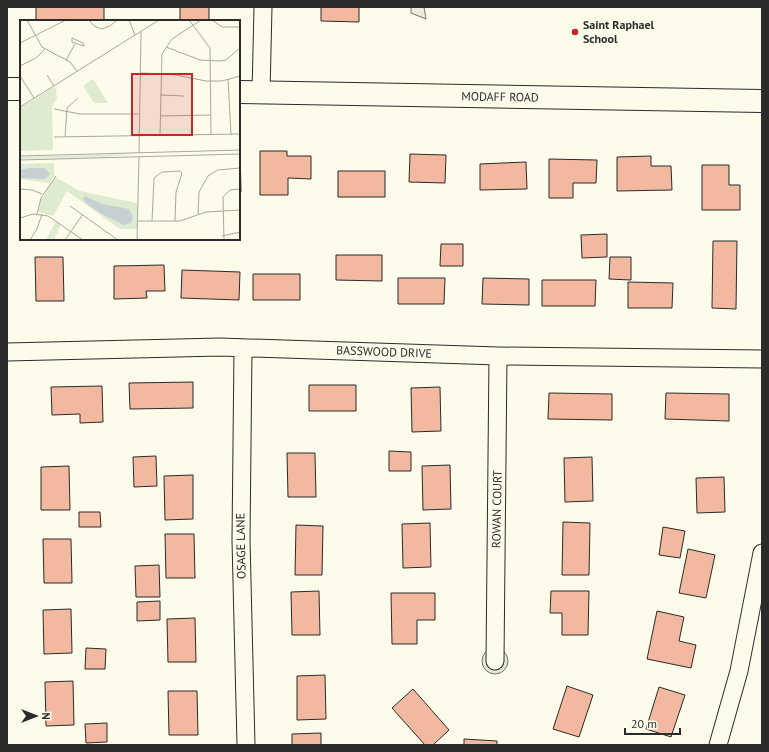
<svg xmlns="http://www.w3.org/2000/svg" width="769" height="752" viewBox="0 0 769 752" font-family="'PT Sans',sans-serif">
  <style>
    .green { fill: #deebd1; stroke: #74746e }
    .parking { fill: #eceadb; stroke: #74746e }
    .building { fill: #f2b8a0; stroke: #2b2b2b }
    .lines { fill: none; stroke-linecap: round; stroke-linejoin: round }
    .street-casing { stroke: #2b2b2b; stroke-width: 19 }
    .secondary-casing { stroke: #2b2b2b; stroke-width: 24 }
    .street { stroke: #fdfbea; stroke-width: 17 }
    .secondary { stroke: #fdfbea; stroke-width: 22 }
    .poi-dot { fill: #c62828; stroke: #fdfbea; stroke-width: 1.5 }
    .labels { text-anchor: middle; stroke-width: 3; stroke-linejoin: round; paint-order: stroke }
    .poi-label { font-size: 12px; font-weight: bold; fill: #2b2b2b; stroke: #fdfbea; text-anchor: start }
    .street-label { font-size: 12px; fill: #2b2b2b; stroke: #fdfbea }
    .inset-road { fill: none; stroke: #a9a89e; stroke-width: 1 }
    .view { fill: #c62828; fill-opacity: 0.15; stroke: #c62828; stroke-width: 2 }
    .inset-edge { fill: none; stroke: #2b2b2b; stroke-width: 2 }
  </style>
  <rect width="100%" height="100%" fill="#fdfbea"/>
  <path class="green" d="M482 661a13 13 0 1 1 26 0a13 13 0 1 1-26 0Z"/>
  <path class="parking" d="M411,7H424L426,19L411,13Z"/>
  <path class="building" d="M36,7H104V21H36Z
    M180,7H209V21H180Z
    M321,7H359V22L321,21Z
    M239,148H240L241,192H239Z
    M260,151H287V156H311V179L288,178V195H260Z
    M410,154L446,155L445,183L409,182Z
    M651,156V166H671L672,190L617,191V157Z
    M549,159L597,160L596,183H573V198H549Z
    M526,162L527,189L480,190V164Z
    M702,165H729V185H740V210H702Z
    M338,171H385V197H338Z
    M607,234V257L582,258L581,235Z
    M713,241H737L736,309L712,308Z
    M441,244H463V266H440Z
    M336,255H382V281L336,280Z
    M35,257H63L64,301H36Z
    M610,257H631V280L609,279Z
    M164,265L165,291H146L147,298L114,299V266Z
    M182,270L240,272L239,300L181,298Z
    M253,274H300V300H253Z
    M398,278H445L444,304H398Z
    M483,278L529,279V305L482,304Z
    M542,280H596L595,306H542Z
    M628,282L673,283L672,308H628Z
    M193,382V408L130,409L129,383Z
    M309,385H356V411H309Z
    M102,386L103,422L80,423V414L52,415L51,387Z
    M440,387L441,431L412,432L411,388Z
    M549,393L612,394V420L548,419Z
    M666,393L729,394V421L665,419Z
    M389,451L411,452V471H389Z
    M287,453H315L316,497H288Z
    M156,456L157,486L134,487L133,457Z
    M592,457L593,501L565,502L564,458Z
    M450,465L451,509L423,510L422,466Z
    M69,466L70,510H41V467Z
    M193,475V519L165,520L164,476Z
    M724,477L725,512L697,513L696,478Z
    M79,512H100L101,527H79Z
    M563,522L590,523L589,575H562Z
    M430,523L431,567L403,568L402,524Z
    M296,525L323,526L322,575H295Z
    M663,527L685,531L680,558L659,555Z
    M165,534H194L195,578H166Z
    M43,539H71L72,583H44Z
    M688,549L715,555L706,598L679,593Z
    M159,565L160,597H136L135,566Z
    M319,591L320,635H292L291,592Z
    M551,591H589L588,635H562V613H550Z
    M391,593H435V620H417V644H392Z
    M160,601V620L137,621V602Z
    M71,609L72,653L44,654L43,610Z
    M657,611L684,617L679,641L696,645L691,668L647,659Z
    M195,618L196,662H168L167,619Z
    M86,648L106,649L105,669H85Z
    M325,675L326,719L297,720V676Z
    M73,681L74,725L46,726L45,682Z
    M567,686L593,695L579,737L553,729Z
    M659,687L685,695L671,737L646,729Z
    M413,689L449,730L433,745H425L392,708Z
    M168,691H197L198,735H169Z
    M107,723V742L86,743L85,724Z
    M321,733V745H292V734Z
    M464,739L497,741V745H464Z"/>
  <g class="lines">
    <g class="street-casing">
      <path id="street" d="M261,93L263,7
        M243,348L241,540L246,745
        M7,352L220,347L498,356L762,359
        M495,661L498,356
        M718,745L739,671L762,553"/>
    </g>
    <g class="secondary-casing">
      <path id="secondary" d="M7,89H21
        M239,92L762,101"/>
    </g>
    <use href="#street" class="street"/>
    <use href="#secondary" class="secondary"/>
  </g>
  <circle class="poi-dot" cx="575" cy="32" r="4"/>
  <g class="labels">
    <g class="poi-label">
      <text x="583" y="29">Saint Raphael<tspan x="583" dy="14">School</tspan></text>
    </g>
    <g class="street-label">
      <text transform="translate(500 97) rotate(1)" y="4">MODAFF ROAD</text>
      <text transform="translate(384 352) rotate(2)" y="4">BASSWOOD DRIVE</text>
      <text transform="translate(497 509) rotate(-89)" y="4">ROWAN COURT</text>
      <text transform="translate(241 546) rotate(-91)" y="4">OSAGE LANE</text>
    </g>
  </g>
  <g transform="translate(20 20)">
    <rect width="220" height="220" fill="#fdfbea"/>
    <path d="M73,59L88,83H74L63,66ZM35,66L37,78L32,87L33,130L0,131V88ZM114,134L85,137L0,139V137ZM34,143V156L29,163L0,159V144ZM35,157L60,171L117,183V209H100L47,171L33,196L18,192L20,182ZM36,201L41,204L34,220H26Z" fill="#deebd1"/>
    <path d="M8,148H24L30,154L25,159L0,158V150ZM65,176L82,184L109,189L113,197L111,203L104,205L80,193L66,183L63,179Z" fill="#c7d0d0"/>
    <path class="inset-road" d="M7,0L22,27L50,42L57,51M69,0L74,6L82,9L90,6L97,0M109,0L115,15M169,0L190,28L191,115M192,0L202,7H220M52,18L63,23L64,26L52,22ZM0,23L46,0M146,27L180,40L200,41L206,40L220,28M46,40L55,24M0,46L16,38L25,29M120,53L151,54L186,61H202L220,56M27,55L34,66M0,56L14,78M208,59L211,114M140,75L164,76M0,87L139,0M34,89L60,94H119M140,96L190,95M140,115L142,34L152,19L181,0M34,117L220,114M45,117L47,88L58,78M119,132L121,12M0,136L220,130M0,140L220,134M0,169L12,170L22,174M50,186L98,220M17,194L21,178L36,156M178,194L179,172L188,156L198,150L220,148M0,198L13,194L28,196L63,220M118,201H160L186,192L220,190M132,201L134,158L142,152L160,151L162,153L156,172L155,201M202,216L220,212M10,220L17,209L22,194M45,220L63,194M117,220L119,137M204,220L203,177L210,170L220,169"/>
    <path class="view" d="M112,54H172V115H112Z"/>
    <rect width="220" height="220" class="inset-edge"/>
  </g>
  <rect width="769" height="752" fill="none" stroke="#2b2b2b" stroke-width="16"/>
  <g transform="translate(36 716) rotate(90)" stroke="#fdfbea" stroke-width="3" paint-order="stroke">
  <path d="M0-3L7 15L0 10L-7 15Z" fill="#2b2b2b"/>
  <text y="-6" font-size="11" font-weight="bold" text-anchor="middle" fill="#2b2b2b">N</text>
  </g>
  <path d="M625 728v6h55v-6" fill="none" stroke="#2b2b2b" stroke-width="2"/>
  <text x="631" y="728" font-size="12" fill="#2b2b2b" stroke="#fdfbea" stroke-width="3" paint-order="stroke">20 m</text>
</svg>
